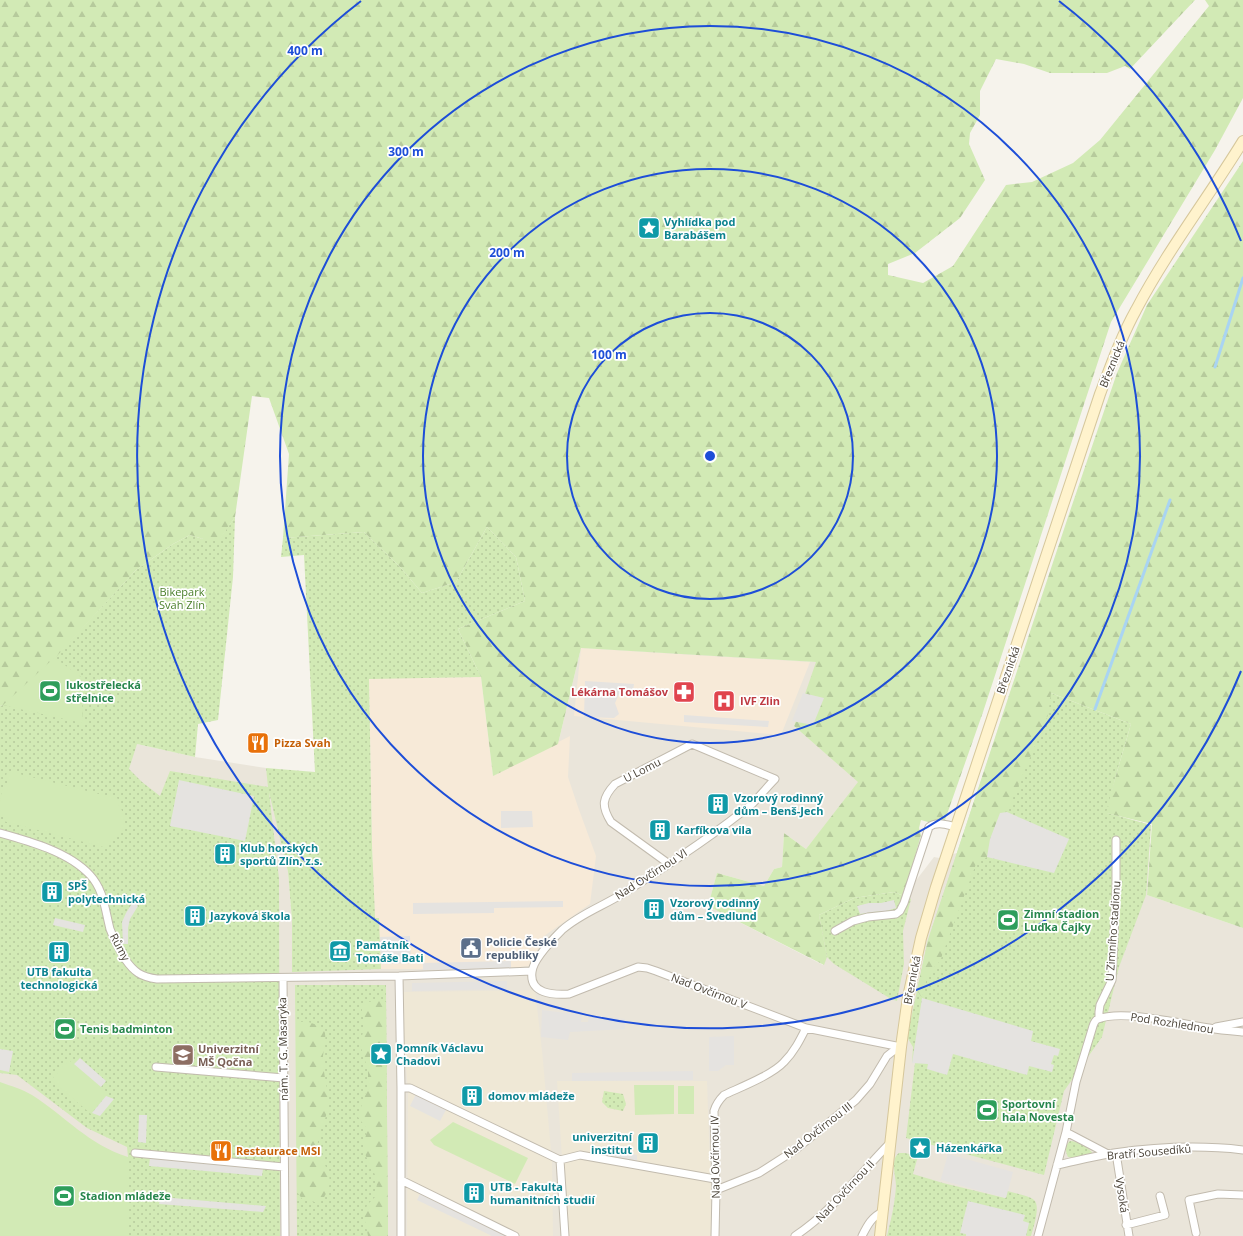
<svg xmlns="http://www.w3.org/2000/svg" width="1243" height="1236" viewBox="0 0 1243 1236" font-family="'Open Sans',sans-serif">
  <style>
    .residential { fill: #eae5da }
    .commercial { fill: #f7ead8 }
    .education { fill: #efe8d6 }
    .grass { fill: url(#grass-dots) }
    .forest { fill: url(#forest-firs) }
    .pitch { fill: #d2eab5 }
    .parking { fill: #e5e3e0 }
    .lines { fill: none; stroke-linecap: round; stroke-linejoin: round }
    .stream { stroke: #a9d4f2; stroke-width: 3 }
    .street-casing { stroke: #c2bbae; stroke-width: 9 }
    .secondary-casing { stroke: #d6c79b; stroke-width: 12 }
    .street { stroke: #fff; stroke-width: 7 }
    .secondary { stroke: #fff3cd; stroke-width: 10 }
    .ring { fill: none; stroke: #1d4ed8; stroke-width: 2 }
    .labels { text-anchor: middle; stroke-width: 3.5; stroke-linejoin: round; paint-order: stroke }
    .culture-label { font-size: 11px; font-weight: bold; fill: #0d838f; stroke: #fff; text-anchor: start }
    .street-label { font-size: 11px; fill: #4b4439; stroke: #fff }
    .park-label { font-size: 11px; fill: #4a7f2a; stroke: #fff }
    .leisure-label { font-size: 11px; font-weight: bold; fill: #27864d; stroke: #fff; text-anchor: start }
    .health-label { font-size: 11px; font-weight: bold; fill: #be3a42; stroke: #fff; text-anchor: end }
    .food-label { font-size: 11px; font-weight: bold; fill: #c56008; stroke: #fff; text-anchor: start }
    .service-label { font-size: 11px; font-weight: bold; fill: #4e5e75; stroke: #fff; text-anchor: start }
    .education-label { font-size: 11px; font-weight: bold; fill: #785e54; stroke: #fff; text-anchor: start }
    .centre { fill: #1d4ed8; stroke: #fff; stroke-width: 2 }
    .ring-label { font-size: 12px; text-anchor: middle; font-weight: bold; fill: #1d4ed8; stroke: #fff; stroke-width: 3.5; stroke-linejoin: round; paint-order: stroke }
  </style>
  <defs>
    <pattern id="grass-dots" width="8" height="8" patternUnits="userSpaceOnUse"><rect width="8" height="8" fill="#d2eab5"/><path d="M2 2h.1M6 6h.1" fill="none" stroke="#b6ca9c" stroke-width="1.8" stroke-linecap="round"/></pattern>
    <pattern id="forest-firs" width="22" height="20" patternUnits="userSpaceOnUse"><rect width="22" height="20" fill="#d2eab5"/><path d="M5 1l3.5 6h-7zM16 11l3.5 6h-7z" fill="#b6ca9c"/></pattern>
  </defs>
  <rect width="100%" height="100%" fill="#f6f3ec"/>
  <path class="residential" d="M581,648L817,662L794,726L859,782L806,849L784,833L782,867L774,869L764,886L717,873L708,906L823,965L819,915L904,896L934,857L939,858L964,851L1116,775L1107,813L1151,825L1147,895L1243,928V1236H0V737L137,744L195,757L266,768L269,787L288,872L292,920L493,776L558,744Z"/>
  <path class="commercial" d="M581,648L810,662L781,735L574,716Z
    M481,677L493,776L570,736L568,777L578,807L596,856L590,904L544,936L530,966L511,968L421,969H381L375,919L372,845L369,678Z"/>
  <path class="education" d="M535,990L542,1050L552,1162L553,1236H407L408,1093L403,1025V992Z
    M557,1081H707L712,1220V1236H567Z"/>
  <path class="grass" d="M235,517L233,577L218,720L198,724L195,757L137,744L129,769L142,782L160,796L170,771L268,787L266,768L315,772L304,555L281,557L283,538L364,532L401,568L422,593L456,582L487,527L516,557L525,601L458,629L481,677L369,679L372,845L375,918H379L381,969L292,972V920L288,872L269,792L279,879L280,1236H128V1157L127,1147L87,1128L17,1075L0,1073V706L3,705L54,658L136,570L173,544L190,535L203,539L220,538Z
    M1015,679L1131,724L1116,775L1107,813L1151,825L1146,895L1119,967L1102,1037L1064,1091L1044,1175L906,1138L915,1063H912L913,1047L907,1037L928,940Z
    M894,892L911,899L903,931L904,964L897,1001L891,999L834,964L827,957L819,915L854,898Z
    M295,985H386L388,1236H297Z
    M604,1091L623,1094L626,1104L623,1111L608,1108L602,1102Z
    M1070,1141C1077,1141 1090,1148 1093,1154L1075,1158L1068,1157C1065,1151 1065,1145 1070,1141Z
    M899,1153H905L918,1156L913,1174L943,1183L1005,1198L1007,1191C1014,1193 1030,1196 1034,1200C1041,1206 1033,1228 1031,1236H887C891,1220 895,1203 896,1186C896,1177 890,1159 899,1153Z"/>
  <path class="forest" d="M0,0H1195L1130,69L1125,66L1107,73H1050L1024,64L996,59L980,91V115L970,133L969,144L985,180L960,218L915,253L888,264V275L923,283L953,266L1006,185L1032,182L1073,163L1100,140L1209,6L1205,0H1243V98L1215,150L1111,322L983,712L945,820L928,822L921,820L919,828L921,835L904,896L894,892L854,898L819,915L827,957L824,965L708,906L717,873L764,886L774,869L782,867L784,833L806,849L858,782L794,726L816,662L581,648L558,744L493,776L481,677L458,629L525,601L516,557L487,527L456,582L422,593L401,568L364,532L283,538L289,454L269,398L252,396L235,517L220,539H203L190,535L173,544L136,570L55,658L81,677L83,723L3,705L0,706Z
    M1243,161V928L1147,895L1152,824L1106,813L1116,775L1131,724L1051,693L1048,715L1007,812L1000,814L990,839L987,857L976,864L940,961L928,974L922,998L917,990L928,940L1068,517L1117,373L1147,305Z
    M378,1000L386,1002L388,1236H368L364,1216L367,1205L376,1196L377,1179L363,1150L367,1129L358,1117L368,1085V1070L360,1044L365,1024L362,1014V1008L364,1003Z
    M301,1022C309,1021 317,1025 324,1029C327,1039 324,1046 323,1056C322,1074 331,1094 327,1111C325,1124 316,1135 318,1149C319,1154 322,1159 324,1163C333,1180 331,1188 320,1203L303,1200L297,1192L296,1025Z"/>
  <path class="pitch" d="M54,658L81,677L83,723L3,705Z
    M7,771L119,799L118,804C125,812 126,826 120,835C117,838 112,840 109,842L107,848L3,821C4,815 1,813 0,808C0,797 1,788 9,781L6,777Z
    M69,1060L108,1093L91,1114L51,1080Z
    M0,1082C11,1086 22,1089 32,1095C65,1116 89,1145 128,1157V1236H0Z
    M634,1085H674V1114L635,1115Z
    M678,1086H694V1114H678Z
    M453,1122L528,1158L515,1184L434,1145L430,1140Z"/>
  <path class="parking" d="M585,681L634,684L633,690L627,689L622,691L619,694L615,703L619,714L614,718L584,717Z
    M803,693L824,698L813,725L792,721Z
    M684,715L769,721L768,727L684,722Z
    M179,780L254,796L245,841L170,826Z
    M532,811L533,827L501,828V811Z
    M1007,812L1069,839L1054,873L987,857L990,839L1000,813Z
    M894,900L896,908L886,911L872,912L860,914L857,906L869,903H881Z
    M563,901V907L494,908V913L413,914V903Z
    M133,902L138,906L130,919L128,928V944H123L122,922L126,913Z
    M55,918L85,925L83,932L53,925Z
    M410,936L411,963L381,964L380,937Z
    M511,961V968L423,970V963Z
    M507,981V989L412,991V983Z
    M922,998L1033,1031L1031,1041L1060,1049L1058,1056L1054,1055L1051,1064L1054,1065L1052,1072L1029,1066L1027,1075L953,1054L947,1075L927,1069L928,1064L912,1063Z
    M542,1010L582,1015L581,1022H588L589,1015L625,1019V1029L570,1032L568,1040L541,1037Z
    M734,1036V1065H726L718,1071H709V1037Z
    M0,1049L13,1051L9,1072L0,1070Z
    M80,1058L106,1081L101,1087L74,1064Z
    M693,1071V1080L572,1081V1073Z
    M416,1094L446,1110L440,1121L410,1106Z
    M106,1096L114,1099L100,1116L92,1113Z
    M139,1115H147L146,1143L138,1142Z
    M602,1149L637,1155V1161L601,1155Z
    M948,1154L1013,1172L1006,1198L941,1180L940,1182Z
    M150,1158L263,1169L262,1176L149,1166Z
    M420,1194L508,1236H492L417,1200Z
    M161,1197L266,1206L263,1212L159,1204Z
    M968,1201L1025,1215L1023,1221L1029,1223L1026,1236H966V1234L960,1233Z"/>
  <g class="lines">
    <path class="stream" d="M1215,367L1243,278
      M1095,709L1170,500"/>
    <g class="street-casing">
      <path id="street" d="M0,833C29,841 69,852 90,875C104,890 105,910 110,929C114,940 119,949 125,959C134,972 141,977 157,979L399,976L532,971
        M669,864L611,822C601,806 602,798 615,784L692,744L775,779C767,787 760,796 752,804C713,836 670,864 627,891C606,905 581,913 562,930C553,939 533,959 532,972C529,994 553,995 569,994L638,967L647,968L656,971L806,1028L901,1047
        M835,931L853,921L868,917L896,914L900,911L904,903L929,827C937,821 947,825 956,827
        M399,976L401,1088V1236
        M283,978L285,1236
        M1099,1018V1012L1100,1005L1112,980L1116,891V840
        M1216,1027L1243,1022
        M156,1067L284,1078
        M401,1088H410L560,1160L565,1236
        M1066,1132L1108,1154
        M135,1153L284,1167
        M1116,1153L1129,1236
        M560,1160L580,1155L715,1179
        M1057,1165C1076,1161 1095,1156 1114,1153C1156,1147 1201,1145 1243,1150
        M401,1180L515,1236
        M716,1190L759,1173L795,1150L838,1115L856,1100L870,1084L887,1056L892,1052L901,1047
        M1126,1225L1165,1215L1160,1196
        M1196,1233L1189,1200L1218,1194L1243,1195
        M715,1236L716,1190L714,1111C716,1104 719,1100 724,1095C741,1087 772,1075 784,1062C794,1052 800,1040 806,1028
        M795,1236C833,1211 859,1174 891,1142
        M862,1236C867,1226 872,1216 883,1212
        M1038,1236L1066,1132L1076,1082L1093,1026C1094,1023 1095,1020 1098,1019C1122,1009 1182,1024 1209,1028C1220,1030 1232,1031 1243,1032"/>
    </g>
    <g class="secondary-casing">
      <path id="secondary" d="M880,1236L901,1047L908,997L921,938L936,887L1100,394C1111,365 1121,337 1136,310C1167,251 1208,198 1243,141"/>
    </g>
    <use href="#street" class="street"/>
    <use href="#secondary" class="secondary"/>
  </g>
  <g class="ring">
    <circle cx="710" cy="456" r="143"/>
    <circle cx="710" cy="456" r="287"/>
    <circle cx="710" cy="456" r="430"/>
    <path d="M1241 671A573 573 0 1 1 361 1M1059 1A573 573 0 0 1 1241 241"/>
  </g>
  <defs>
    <g id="sight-square" transform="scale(1.15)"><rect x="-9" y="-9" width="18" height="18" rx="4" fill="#0f9aa8" stroke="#fff"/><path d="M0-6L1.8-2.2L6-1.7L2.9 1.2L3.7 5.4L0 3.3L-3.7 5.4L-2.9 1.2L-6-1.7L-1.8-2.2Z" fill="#fff"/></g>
    <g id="stadium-square" transform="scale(1.15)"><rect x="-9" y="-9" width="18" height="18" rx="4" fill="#2e9e5b" stroke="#fff"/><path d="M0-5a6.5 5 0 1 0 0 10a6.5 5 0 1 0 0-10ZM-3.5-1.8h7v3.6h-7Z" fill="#fff"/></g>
    <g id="pharmacy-square" transform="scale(1.15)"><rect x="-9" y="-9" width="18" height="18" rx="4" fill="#e0444e" stroke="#fff"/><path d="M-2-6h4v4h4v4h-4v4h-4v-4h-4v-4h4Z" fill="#fff"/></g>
    <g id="hospital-square" transform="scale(1.15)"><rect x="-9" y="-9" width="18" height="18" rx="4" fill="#e0444e" stroke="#fff"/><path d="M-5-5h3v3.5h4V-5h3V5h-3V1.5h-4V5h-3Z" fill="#fff"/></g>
    <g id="restaurant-square" transform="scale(1.15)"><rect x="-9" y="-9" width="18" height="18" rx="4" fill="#e8710a" stroke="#fff"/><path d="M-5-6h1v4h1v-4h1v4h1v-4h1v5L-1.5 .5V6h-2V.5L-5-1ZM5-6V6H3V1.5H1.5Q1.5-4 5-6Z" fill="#fff"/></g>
    <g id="building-square" transform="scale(1.15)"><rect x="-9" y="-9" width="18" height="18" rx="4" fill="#0f9aa8" stroke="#fff"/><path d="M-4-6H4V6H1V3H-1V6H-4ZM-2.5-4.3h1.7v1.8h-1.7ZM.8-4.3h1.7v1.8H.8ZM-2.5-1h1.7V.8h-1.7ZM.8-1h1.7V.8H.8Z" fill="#fff"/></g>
    <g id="civic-square" transform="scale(1.15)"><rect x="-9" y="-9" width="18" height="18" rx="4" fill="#5c6f8a" stroke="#fff"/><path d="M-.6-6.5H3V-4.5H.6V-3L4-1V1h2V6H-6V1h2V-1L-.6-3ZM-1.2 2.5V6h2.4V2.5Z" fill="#fff"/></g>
    <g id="museum-square" transform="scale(1.15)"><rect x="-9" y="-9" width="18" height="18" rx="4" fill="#0f9aa8" stroke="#fff"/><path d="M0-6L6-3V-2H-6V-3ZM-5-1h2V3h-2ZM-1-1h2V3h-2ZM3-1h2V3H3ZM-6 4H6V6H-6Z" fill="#fff"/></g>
    <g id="school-square" transform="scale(1.15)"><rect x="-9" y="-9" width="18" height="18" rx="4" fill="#8d6e63" stroke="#fff"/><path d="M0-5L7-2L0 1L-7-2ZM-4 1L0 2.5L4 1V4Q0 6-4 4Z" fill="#fff"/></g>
  </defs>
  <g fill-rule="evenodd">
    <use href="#sight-square" x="649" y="228"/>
    <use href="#stadium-square" x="50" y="691"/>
    <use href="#pharmacy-square" x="684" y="692"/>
    <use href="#hospital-square" x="724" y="701"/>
    <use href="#restaurant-square" x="258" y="743"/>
    <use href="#building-square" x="718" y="804"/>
    <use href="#building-square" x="660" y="830"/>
    <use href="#building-square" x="225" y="854"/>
    <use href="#building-square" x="52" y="892"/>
    <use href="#building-square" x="654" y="909"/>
    <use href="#building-square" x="195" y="916"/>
    <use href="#stadium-square" x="1008" y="920"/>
    <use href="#civic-square" x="471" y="948"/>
    <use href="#museum-square" x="340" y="951"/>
    <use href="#building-square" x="59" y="952"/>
    <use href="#stadium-square" x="65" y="1029"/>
    <use href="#sight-square" x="381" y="1054"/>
    <use href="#school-square" x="183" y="1055"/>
    <use href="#building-square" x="472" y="1096"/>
    <use href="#stadium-square" x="987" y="1110"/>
    <use href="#building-square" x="648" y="1143"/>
    <use href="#sight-square" x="920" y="1148"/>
    <use href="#restaurant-square" x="221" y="1151"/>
    <use href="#building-square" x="474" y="1193"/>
    <use href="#stadium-square" x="64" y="1196"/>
  </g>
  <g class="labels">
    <g class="culture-label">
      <text x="664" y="226">Vyhlídka pod<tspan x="664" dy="13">Barabášem</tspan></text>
      <text x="734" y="802">Vzorový rodinný<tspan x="734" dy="13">dům – Benš-Jech</tspan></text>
      <text x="676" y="834">Karfíkova vila</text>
      <text x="240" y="852">Klub horských<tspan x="240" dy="13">sportů Zlín, z.s.</tspan></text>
      <text x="68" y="890">SPŠ<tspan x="68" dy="13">polytechnická</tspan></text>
      <text x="670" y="907">Vzorový rodinný<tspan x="670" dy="13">dům – Svedlund</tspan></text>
      <text x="210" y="920">Jazyková škola</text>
      <text x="356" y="949">Památník<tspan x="356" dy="13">Tomáše Bati</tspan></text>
      <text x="59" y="976" text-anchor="middle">UTB fakulta<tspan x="59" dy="13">technologická</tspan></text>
      <text x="396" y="1052">Pomník Václavu<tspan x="396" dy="13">Chadovi</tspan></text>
      <text x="488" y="1100">domov mládeže</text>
      <text x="632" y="1141" text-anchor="end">univerzitní<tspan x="632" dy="13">institut</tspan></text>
      <text x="936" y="1152">Házenkářka</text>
      <text x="490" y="1191">UTB - Fakulta<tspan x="490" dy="13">humanitních studií</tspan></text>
    </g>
    <g class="street-label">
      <text transform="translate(1112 364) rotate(-68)" y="4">Březnická</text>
      <text transform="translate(1008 670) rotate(-71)" y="4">Březnická</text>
      <text transform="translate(642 770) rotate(-27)" y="4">U Lomu</text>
      <text transform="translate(651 874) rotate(-33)" y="4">Nad Ovčírnou VI</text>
      <text transform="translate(1113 931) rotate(-86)" y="4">U Zimního stadionu</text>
      <text transform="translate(120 947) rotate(62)" y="4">Růmy</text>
      <text transform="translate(912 980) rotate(-79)" y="4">Březnická</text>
      <text transform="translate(709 991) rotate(21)" y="4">Nad Ovčírnou V</text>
      <text transform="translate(1172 1023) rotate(9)" y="4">Pod Rozhlednou</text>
      <text transform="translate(283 1049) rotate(-91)" y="4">nám. T. G. Masaryka</text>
      <text transform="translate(818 1130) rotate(-38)" y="4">Nad Ovčírnou III</text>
      <text transform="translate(1149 1152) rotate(-5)" y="4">Bratří Sousedíků</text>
      <text transform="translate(715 1157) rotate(-91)" y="4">Nad Ovčírnou IV</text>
      <text transform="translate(845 1191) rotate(-47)" y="4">Nad Ovčírnou II</text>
      <text transform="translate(1122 1195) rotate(82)" y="4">Vysoká</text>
    </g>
    <g class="park-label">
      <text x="182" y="596">Bikepark<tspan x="182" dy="13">Svah Zlín</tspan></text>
    </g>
    <g class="leisure-label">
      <text x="66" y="689">lukostřelecká<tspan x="66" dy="13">střelnice</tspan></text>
      <text x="1024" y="918">Zimní stadion<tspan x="1024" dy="13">Luďka Čajky</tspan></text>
      <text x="80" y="1033">Tenis badminton</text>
      <text x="1002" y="1108">Sportovní<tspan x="1002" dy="13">hala Novesta</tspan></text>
      <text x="80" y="1200">Stadion mládeže</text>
    </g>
    <g class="health-label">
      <text x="668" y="696">Lékárna Tomášov</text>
      <text x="740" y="705" text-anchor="start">IVF Zlin</text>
    </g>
    <g class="food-label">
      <text x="274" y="747">Pizza Svah</text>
      <text x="236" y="1155">Restaurace MSI</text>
    </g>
    <g class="service-label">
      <text x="486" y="946">Policie České<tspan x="486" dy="13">republiky</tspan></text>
    </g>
    <g class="education-label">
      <text x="198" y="1053">Univerzitní<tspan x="198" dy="13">MŠ Qočna</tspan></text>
    </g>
  </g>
  <circle cx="710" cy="456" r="6" class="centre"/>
  <g class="ring-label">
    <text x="305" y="55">400 m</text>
    <text x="406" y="156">300 m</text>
    <text x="507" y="257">200 m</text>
    <text x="609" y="359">100 m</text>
  </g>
</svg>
